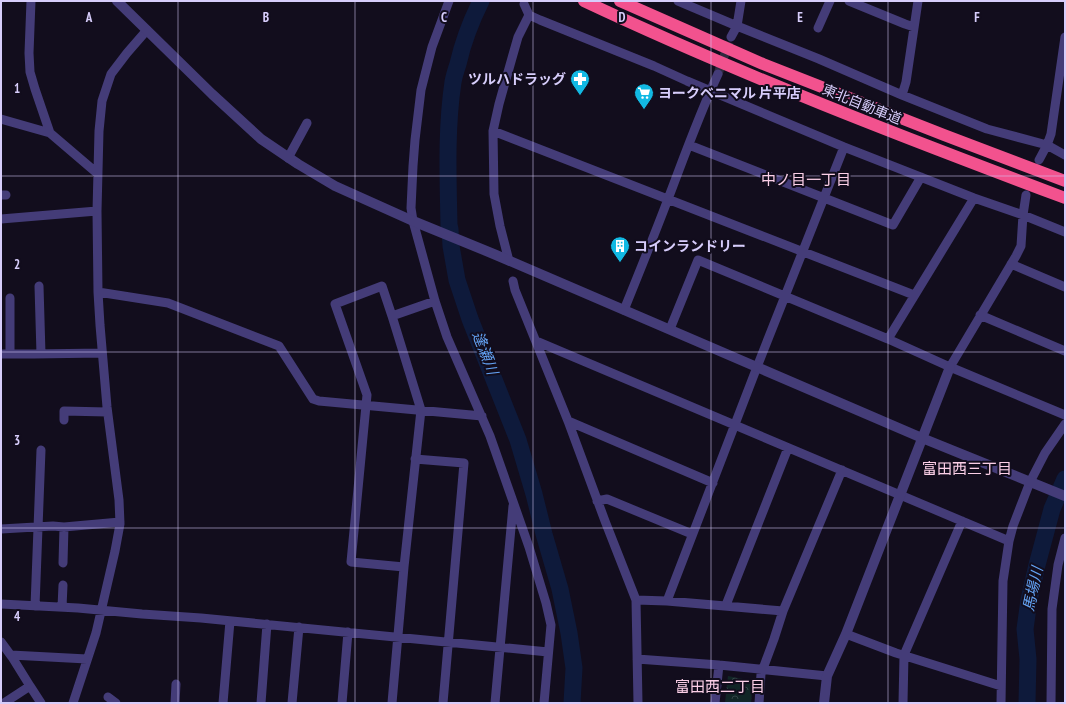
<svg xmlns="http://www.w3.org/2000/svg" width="1066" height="704" viewBox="0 0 1066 704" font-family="'PT Sans Narrow','Noto Sans JP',sans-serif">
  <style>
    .park { fill: url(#park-crowns) }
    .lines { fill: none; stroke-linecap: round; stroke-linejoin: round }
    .river { stroke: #0e1a3b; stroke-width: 17 }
    .minor-tunnel { stroke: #302a3e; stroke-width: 9; stroke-dasharray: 9 4.5; stroke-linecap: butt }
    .minor { stroke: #443c78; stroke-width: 9 }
    .tertiary { stroke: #443c78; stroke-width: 10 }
    .motorway { stroke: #f2528e; stroke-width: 12 }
    .grid { fill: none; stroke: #d7cdfb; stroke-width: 1; stroke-opacity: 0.55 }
    .labels { text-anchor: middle; stroke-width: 4; stroke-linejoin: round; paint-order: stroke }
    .poi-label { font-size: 14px; font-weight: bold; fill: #d7cdfb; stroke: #120d1d; text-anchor: start }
    .street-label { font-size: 14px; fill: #d7cdfb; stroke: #120d1d }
    .neighbourhood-label { font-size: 15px; fill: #fbcfe7; stroke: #120d1d }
    .water-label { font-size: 15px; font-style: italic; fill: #63a2f3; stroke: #120d1d }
    .grid-label { font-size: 13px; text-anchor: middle; font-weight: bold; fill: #d7cdfb; stroke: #120d1d; stroke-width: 4; stroke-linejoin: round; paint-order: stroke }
  </style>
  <defs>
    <pattern id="park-crowns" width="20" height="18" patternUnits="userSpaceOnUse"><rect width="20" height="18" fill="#112526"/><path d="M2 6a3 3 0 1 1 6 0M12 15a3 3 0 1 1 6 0" fill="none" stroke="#334346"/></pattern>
  </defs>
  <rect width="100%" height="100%" fill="#120d1d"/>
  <path class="park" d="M728,676L753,681L751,703H725Z"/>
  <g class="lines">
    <path class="river" d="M481,1C471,21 463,42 458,64C456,70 454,76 453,82C446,129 448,177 449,225L450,229L451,246L457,280L470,319L518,440L534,494L544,534L560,589L569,633L574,668L572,703
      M1027,703L1028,659L1025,629L1029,600L1037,565L1052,509L1065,479"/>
    <path class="minor-tunnel" d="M718,74L729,42"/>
    <path class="minor" d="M31,1L29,53L30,72L35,89L50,133L98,174
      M449,1L432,47L421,90L415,140L413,166L411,208L413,221L435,301L447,337L490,436L529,547L546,603L551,625L544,703
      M678,1L737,26L819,59L902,95L987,129L1047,145L1065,155
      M849,1L905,24L914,27
      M524,4L529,15L540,20L654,66L687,81L844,147L974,198L1023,215L1065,232
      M818,28L830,1
      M731,37L737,26L741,1
      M902,95L906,82L918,1
      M1,119L50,133
      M493,131L914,295
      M689,145L893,225L921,177
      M288,158L307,123
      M1039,160L1047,145L1051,134L1065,37
      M1,195H6
      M1,219L97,211
      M509,261L500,226L494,194L493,131L499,104L512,58L518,37L529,15
      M1011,264L1065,287
      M513,281L515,290L568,421L605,521L636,600L638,703
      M39,286L41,354
      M98,292L168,303L279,346L313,399L319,401L482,416
      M624,310C639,273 654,236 668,199C684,157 699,115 718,74
      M980,315L1065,351
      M392,316L421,410L404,567L392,703
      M670,329L698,260L888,339L950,367L1065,415
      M888,339L974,198
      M536,341L1009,541
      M1,354H34L102,353
      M10,354V298
      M950,367L1016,256L1021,246L1023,215L1026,195
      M64,420V411L107,412
      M568,421L713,483
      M415,459L464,463L443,703
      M597,501L607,499L692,534
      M1,529L53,526L64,527L120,522
      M63,563L64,527
      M404,567L351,562L367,395L335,304L382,286L392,316L435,301
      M636,600L667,601L783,611
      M667,601L757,367L844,147
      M1,604L78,608L142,614L201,618L548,652
      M726,605L788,448
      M35,606L41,450
      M62,607L63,585
      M846,634L896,653L1001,686
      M1,642L12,657L30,686L4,703
      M11,655L87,659
      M637,659L719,665L827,676
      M30,686L41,703
      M108,697L116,703
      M73,703L96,633L115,551L120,524L119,500L107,407L100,325L98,292L97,211L99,131L102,101L111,74L127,53L147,30
      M175,703L176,684
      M223,703L230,621
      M261,703L267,624
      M292,703L299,627
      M342,703L348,632
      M495,703L513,506
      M715,703L719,665
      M759,703L761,674L774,639L783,611L842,470
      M903,703L904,655L962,521
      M1001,703L1003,581L1009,541L1013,526L1030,482L1045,453L1065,424
      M1051,703L1052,609L1058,565L1065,538"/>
    <path class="tertiary" d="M117,1L212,94L261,139L298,164L335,186L413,221L496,255L922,438L1065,496
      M824,703L827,676L846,634L950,367"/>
    <path class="motorway" d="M584,1C741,75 903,137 1065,198
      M620,1L763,64L944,135L1065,181"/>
  </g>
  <path class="grid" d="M178,1V703M355,1V703M533,1V703M711,1V703M888,1V703M1,176H1065M1,352H1065M1,528H1065"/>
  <defs>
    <g id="pharmacy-pin" transform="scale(1)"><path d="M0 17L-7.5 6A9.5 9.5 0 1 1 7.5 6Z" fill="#12b9e3" stroke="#120d1d"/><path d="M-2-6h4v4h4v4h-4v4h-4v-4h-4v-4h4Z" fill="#fff"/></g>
    <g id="supermarket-pin" transform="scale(1)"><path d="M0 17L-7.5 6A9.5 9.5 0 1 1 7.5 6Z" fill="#12b9e3" stroke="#120d1d"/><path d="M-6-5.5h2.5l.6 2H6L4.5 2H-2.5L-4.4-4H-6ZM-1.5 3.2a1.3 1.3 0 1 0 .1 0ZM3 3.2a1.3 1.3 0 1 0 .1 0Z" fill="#fff"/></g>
    <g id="building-pin" transform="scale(1)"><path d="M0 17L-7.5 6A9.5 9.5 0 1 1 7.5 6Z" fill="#12b9e3" stroke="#120d1d"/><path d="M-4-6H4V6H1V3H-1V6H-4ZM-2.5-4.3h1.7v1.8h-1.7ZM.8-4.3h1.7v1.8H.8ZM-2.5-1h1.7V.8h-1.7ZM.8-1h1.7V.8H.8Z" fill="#fff"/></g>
  </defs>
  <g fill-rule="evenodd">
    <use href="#pharmacy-pin" x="580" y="79"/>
    <use href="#supermarket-pin" x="644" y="93"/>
    <use href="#building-pin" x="620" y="246"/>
  </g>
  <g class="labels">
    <g class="poi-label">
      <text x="566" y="84" text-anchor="end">ツルハドラッグ</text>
      <text x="658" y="98">ヨークベニマル 片平店</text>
      <text x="634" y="251">コインランドリー</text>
    </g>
    <g class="street-label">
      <text transform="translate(862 104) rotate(22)" y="5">東北自動車道</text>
    </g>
    <g class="neighbourhood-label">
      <text x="806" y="185">中ノ目一丁目</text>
      <text x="967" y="474">富田西三丁目</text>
      <text x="720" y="692">富田西二丁目</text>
    </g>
    <g class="water-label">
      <text transform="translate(485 353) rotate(69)" y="5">逢瀬川</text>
      <text transform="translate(1033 589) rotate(-78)" y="5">馬場川</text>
    </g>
  </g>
  <g class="grid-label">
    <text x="89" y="22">A</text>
    <text x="266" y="22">B</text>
    <text x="444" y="22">C</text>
    <text x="622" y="22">D</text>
    <text x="800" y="22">E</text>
    <text x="977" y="22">F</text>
    <text x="17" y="93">1</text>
    <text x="17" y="269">2</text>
    <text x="17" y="445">3</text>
    <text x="17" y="621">4</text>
  </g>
  <rect width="1066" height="704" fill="none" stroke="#d7cdfb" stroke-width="4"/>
</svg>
